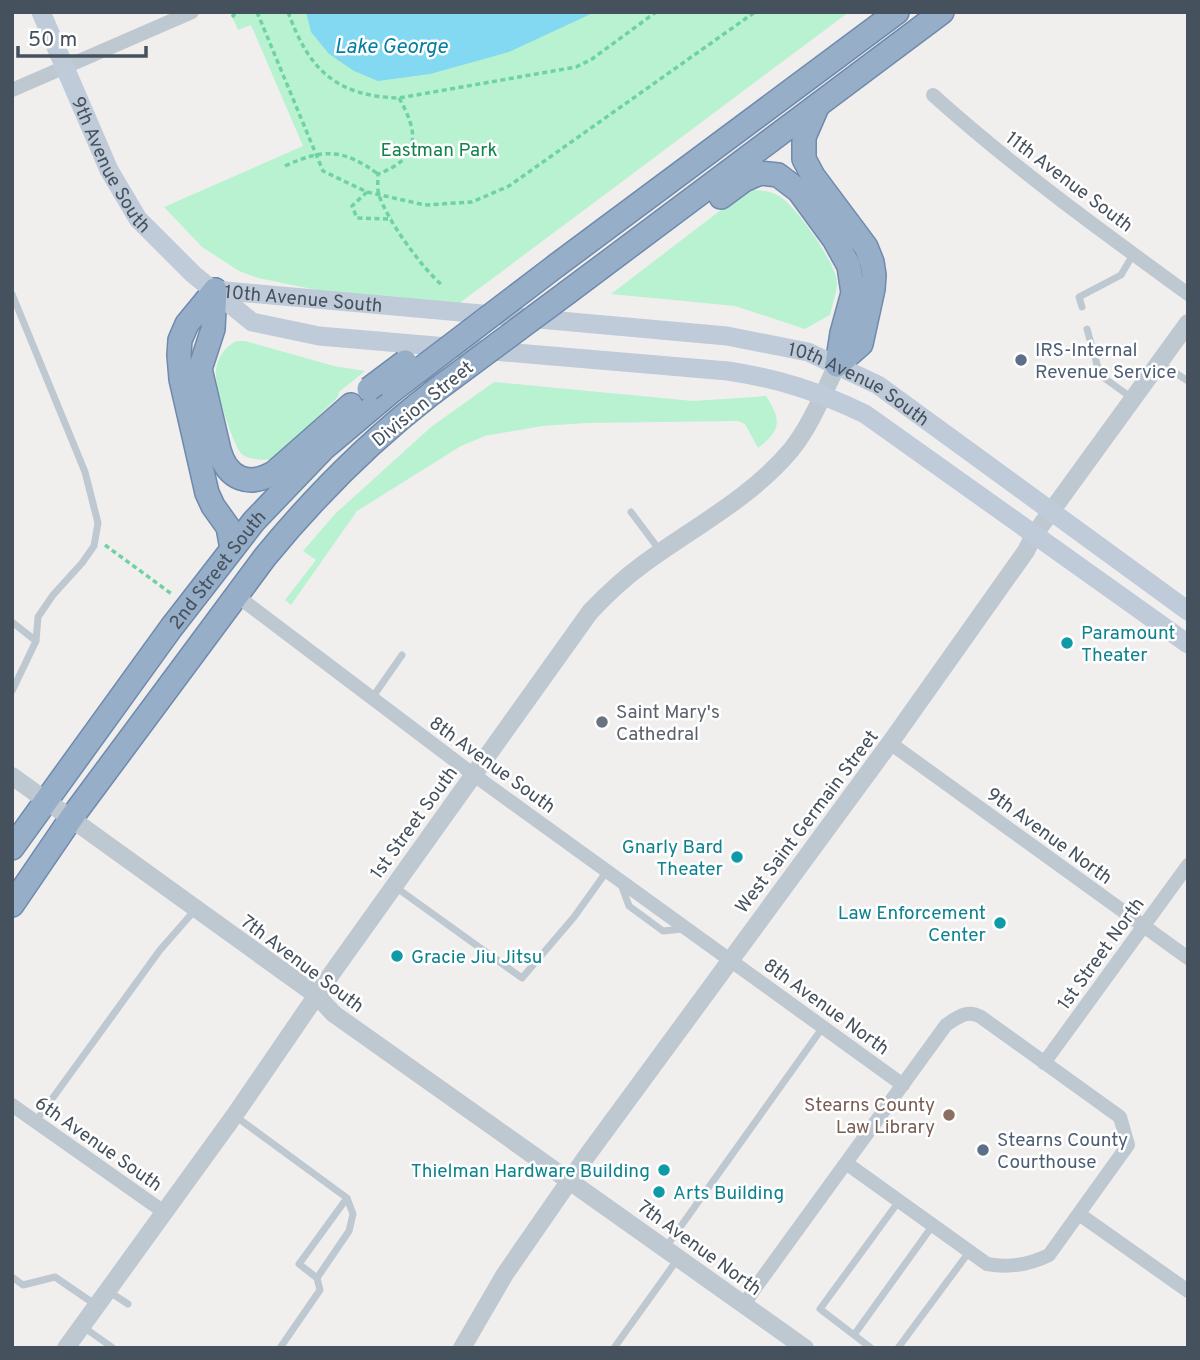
<svg xmlns="http://www.w3.org/2000/svg" width="1200" height="1360" viewBox="0 0 1200 1360" font-family="Overpass,sans-serif">
  <style>
    .green { fill: #b9f2d0 }
    .water { fill: #83d8f2 }
    .lines { fill: none; stroke-linecap: round; stroke-linejoin: round }
    .trunk-casing { stroke: #6e8aac; stroke-width: 26 }
    .path { stroke: #6fd2a3; stroke-width: 3.5; stroke-dasharray: 5 3.5; stroke-linecap: butt }
    .service { stroke: #bec8d1; stroke-width: 7 }
    .minor { stroke: #bec8d1; stroke-width: 14 }
    .tertiary { stroke: #bec8d1; stroke-width: 18 }
    .secondary { stroke: #bfcbd9; stroke-width: 19 }
    .trunk { stroke: #97aec8; stroke-width: 23 }
    .trunk-bridge-casing { stroke: #6e8aac; stroke-width: 26; stroke-linecap: butt }
    .trunk-bridge { stroke: #97aec8; stroke-width: 23 }
    .service-dot { fill: #5c6f8a; stroke: #fff; stroke-width: 2.5 }
    .culture-dot { fill: #0f9aa8; stroke: #fff; stroke-width: 2.5 }
    .worship-dot { fill: #6b7280; stroke: #fff; stroke-width: 2.5 }
    .education-dot { fill: #8d6e63; stroke: #fff; stroke-width: 2.5 }
    .labels { text-anchor: middle; stroke-width: 5; stroke-linejoin: round; paint-order: stroke }
    .park-label { font-size: 19px; fill: #11834c; stroke: #fff }
    .street-label { font-size: 19px; fill: #45515d; stroke: #fff }
    .service-label { font-size: 19px; fill: #4e5e75; stroke: #fff; text-anchor: start }
    .culture-label { font-size: 19px; fill: #0d838f; stroke: #fff; text-anchor: start }
    .worship-label { font-size: 19px; fill: #5b616d; stroke: #fff; text-anchor: start }
    .education-label { font-size: 19px; fill: #785e54; stroke: #fff; text-anchor: end }
    .water-label { font-size: 21px; font-style: italic; fill: #047ea2; stroke: #fff }
  </style>
  <rect width="100%" height="100%" fill="#f1eeee"/>
  <path class="green" d="M230,12H849L457,305L327,292L258,278L239,271L202,247L164,207L303,146L251,25L238,30Z
    M747,190C759,190 768,190 779,196C796,206 836,263 837,282C837,293 832,305 830,315L805,329L735,306L611,294Z
    M237,341H245L334,366L365,371L339,392L338,397L275,458C267,461 250,460 243,455C233,448 214,383 216,371C217,358 225,346 237,341Z
    M494,382L693,401L766,396C782,420 781,431 758,448L745,424L738,421L586,423L542,426L485,436L461,446L357,511L291,605L285,600L316,560L303,551L335,514L431,427Z"/>
  <path class="water" d="M306,12H595L509,52L430,74L378,81L354,71L329,54L311,32Z"/>
  <g class="lines">
    <g class="trunk-casing">
      <g id="trunk">
        <path d="M817,107L804,137V159L813,176L866,247L872,262L874,275L873,289L861,344L837,365"/>
        <path d="M721,197L744,180L760,173L778,175L799,191L834,239L849,266L853,293L842,333L837,365"/>
        <path d="M557,265L897,12"/>
        <path d="M215,290L213,329L200,369L219,450C227,479 249,488 275,472L351,405"/>
        <path d="M215,290L187,324L180,340L179,355L181,379L207,493L213,506L228,527L232,549"/>
        <path d="M568,292L942,12"/>
        <path id="s3" d="M12,848L171,628L254,521L324,448L393,390"/>
        <path d="M12,905L72,817L265,557C315,496 370,441 432,393"/>
      </g>
    </g>
    <path class="path" d="M257,12L323,171L367,192L425,205L472,202L509,186L755,12
      M288,12C309,70 336,96 399,98L576,67L592,59L656,12
      M232,17L234,15V12
      M399,98C419,133 421,158 378,174C378,181 377,189 379,195C387,220 422,268 442,285
      M285,166C324,148 344,149 378,174
      M367,192L352,206L357,218L392,219
      M105,545L173,595"/>
    <path class="service" d="M12,294L85,472L98,523L94,546L82,563L53,595L38,617L36,641L12,691
      M1082,307L1079,297L1121,275L1134,253
      M1087,329L1100,375L1132,398
      M1160,363L1188,381
      M631,512L661,552
      M12,622L36,641
      M372,698L402,655
      M621,884L629,906L663,931L683,929
      M394,886L522,978L574,917L607,871
      M235,1116L347,1198L353,1214L349,1231L317,1278
      M36,1121L160,950L195,910
      M666,1247L823,1027
      M12,1277L23,1285L55,1277L96,1305
      M108,1291L128,1304
      M82,1326L113,1348
      M854,1335L933,1225
      M280,1348L320,1290L317,1278L299,1264L347,1198
      M614,1348L677,1260
      M871,1348L820,1309L899,1201
      M898,1348L969,1252"/>
    <path class="minor" d="M12,90L192,12
      M933,95C1013,167 1100,230 1188,294
      M237,596L474,775L903,1085
      M890,743L1188,958
      M1044,1063L1188,865
      M12,1105L164,1212
      M1079,1214L1188,1291
      M744,1304L758,1284L946,1025C958,1017 967,1009 981,1017L1120,1117L1128,1145L1049,1255C1029,1265 1009,1268 987,1264L846,1163"/>
    <path class="tertiary" d="M12,776L316,995L334,1014L805,1348
      M66,1348L234,1116L332,973L590,612C606,595 623,579 642,565C692,528 750,499 791,450C811,425 823,394 837,365
      M462,1348L505,1274L586,1157L890,743L1026,551L1034,535L1188,323"/>
    <g class="secondary">
      <path id="s1" d="M41,12L109,170L138,219L193,274L252,322L319,336L728,371C780,379 817,391 865,414L1188,644"/>
      <path id="s2" d="M215,290L727,336L808,352L878,385L1188,611"/>
    </g>
    <use href="#trunk" class="trunk"/>
    <g class="trunk-bridge-casing">
      <path id="trunk-bridge" d="M369,389L405,362
        M393,390L557,265
        M432,393L568,292"/>
    </g>
    <use href="#trunk-bridge" class="trunk-bridge"/>
  </g>
  <g class="service-dot">
    <circle cx="1021" cy="360" r="7"/>
    <circle cx="983" cy="1150" r="7"/>
  </g>
  <g class="culture-dot">
    <circle cx="1067" cy="643" r="7"/>
    <circle cx="737" cy="857" r="7"/>
    <circle cx="1000" cy="923" r="7"/>
    <circle cx="397" cy="956" r="7"/>
    <circle cx="664" cy="1170" r="7"/>
    <circle cx="659" cy="1192" r="7"/>
  </g>
  <circle class="worship-dot" cx="602" cy="722" r="7"/>
  <circle class="education-dot" cx="949" cy="1115" r="7"/>
  <g class="labels">
    <g class="park-label">
      <text x="439" y="156">Eastman Park</text>
    </g>
    <g class="street-label">
      <text dy="7" stroke="none"><textPath href="#s1" startOffset="168">9th Avenue South</textPath></text>
      <text transform="translate(1070 181) rotate(37)" y="7">11th Avenue South</text>
      <text dy="7" stroke="none"><textPath href="#s2" startOffset="89">10th Avenue South</textPath></text>
      <text dy="7" stroke="none"><textPath href="#s2" startOffset="656">10th Avenue South</textPath></text>
      <text transform="translate(422 403) rotate(-39)" y="7">Division Street</text>
      <text dy="7" stroke="none"><textPath href="#s3" startOffset="346">2nd Street South</textPath></text>
      <text transform="translate(493 764) rotate(36)" y="7">8th Avenue South</text>
      <text transform="translate(806 821) rotate(-53)" y="7">West Saint Germain Street</text>
      <text transform="translate(413 822) rotate(-54)" y="7">1st Street South</text>
      <text transform="translate(1050 835) rotate(36)" y="7">9th Avenue North</text>
      <text transform="translate(1100 953) rotate(-54)" y="7">1st Street North</text>
      <text transform="translate(303 963) rotate(37)" y="7">7th Avenue South</text>
      <text transform="translate(827 1006) rotate(36)" y="7">8th Avenue North</text>
      <text transform="translate(99 1143) rotate(35)" y="7">6th Avenue South</text>
      <text transform="translate(700 1247) rotate(36)" y="7">7th Avenue North</text>
    </g>
    <g class="service-label">
      <text x="1035" y="356">IRS-Internal<tspan x="1035" dy="22">Revenue Service</tspan></text>
      <text x="997" y="1146">Stearns County<tspan x="997" dy="22">Courthouse</tspan></text>
    </g>
    <g class="culture-label">
      <text x="1081" y="639">Paramount<tspan x="1081" dy="22">Theater</tspan></text>
      <text x="723" y="853" text-anchor="end">Gnarly Bard<tspan x="723" dy="22">Theater</tspan></text>
      <text x="986" y="919" text-anchor="end">Law Enforcement<tspan x="986" dy="22">Center</tspan></text>
      <text x="411" y="963">Gracie Jiu Jitsu</text>
      <text x="650" y="1177" text-anchor="end">Thielman Hardware Building</text>
      <text x="673" y="1199">Arts Building</text>
    </g>
    <g class="worship-label">
      <text x="616" y="718">Saint Mary's<tspan x="616" dy="22">Cathedral</tspan></text>
    </g>
    <g class="education-label">
      <text x="935" y="1111">Stearns County<tspan x="935" dy="22">Law Library</tspan></text>
    </g>
    <g class="water-label">
      <text x="391" y="53">Lake George</text>
    </g>
  </g>
  <rect width="1200" height="1360" fill="none" stroke="#45515d" stroke-width="28"/>
  <path d="M18 46v10h128v-10" fill="none" stroke="#45515d" stroke-width="3.5"/>
  <text x="28" y="46" font-size="21" fill="#45515d" stroke="#ffffff" stroke-width="5" paint-order="stroke">50 m</text>
</svg>
